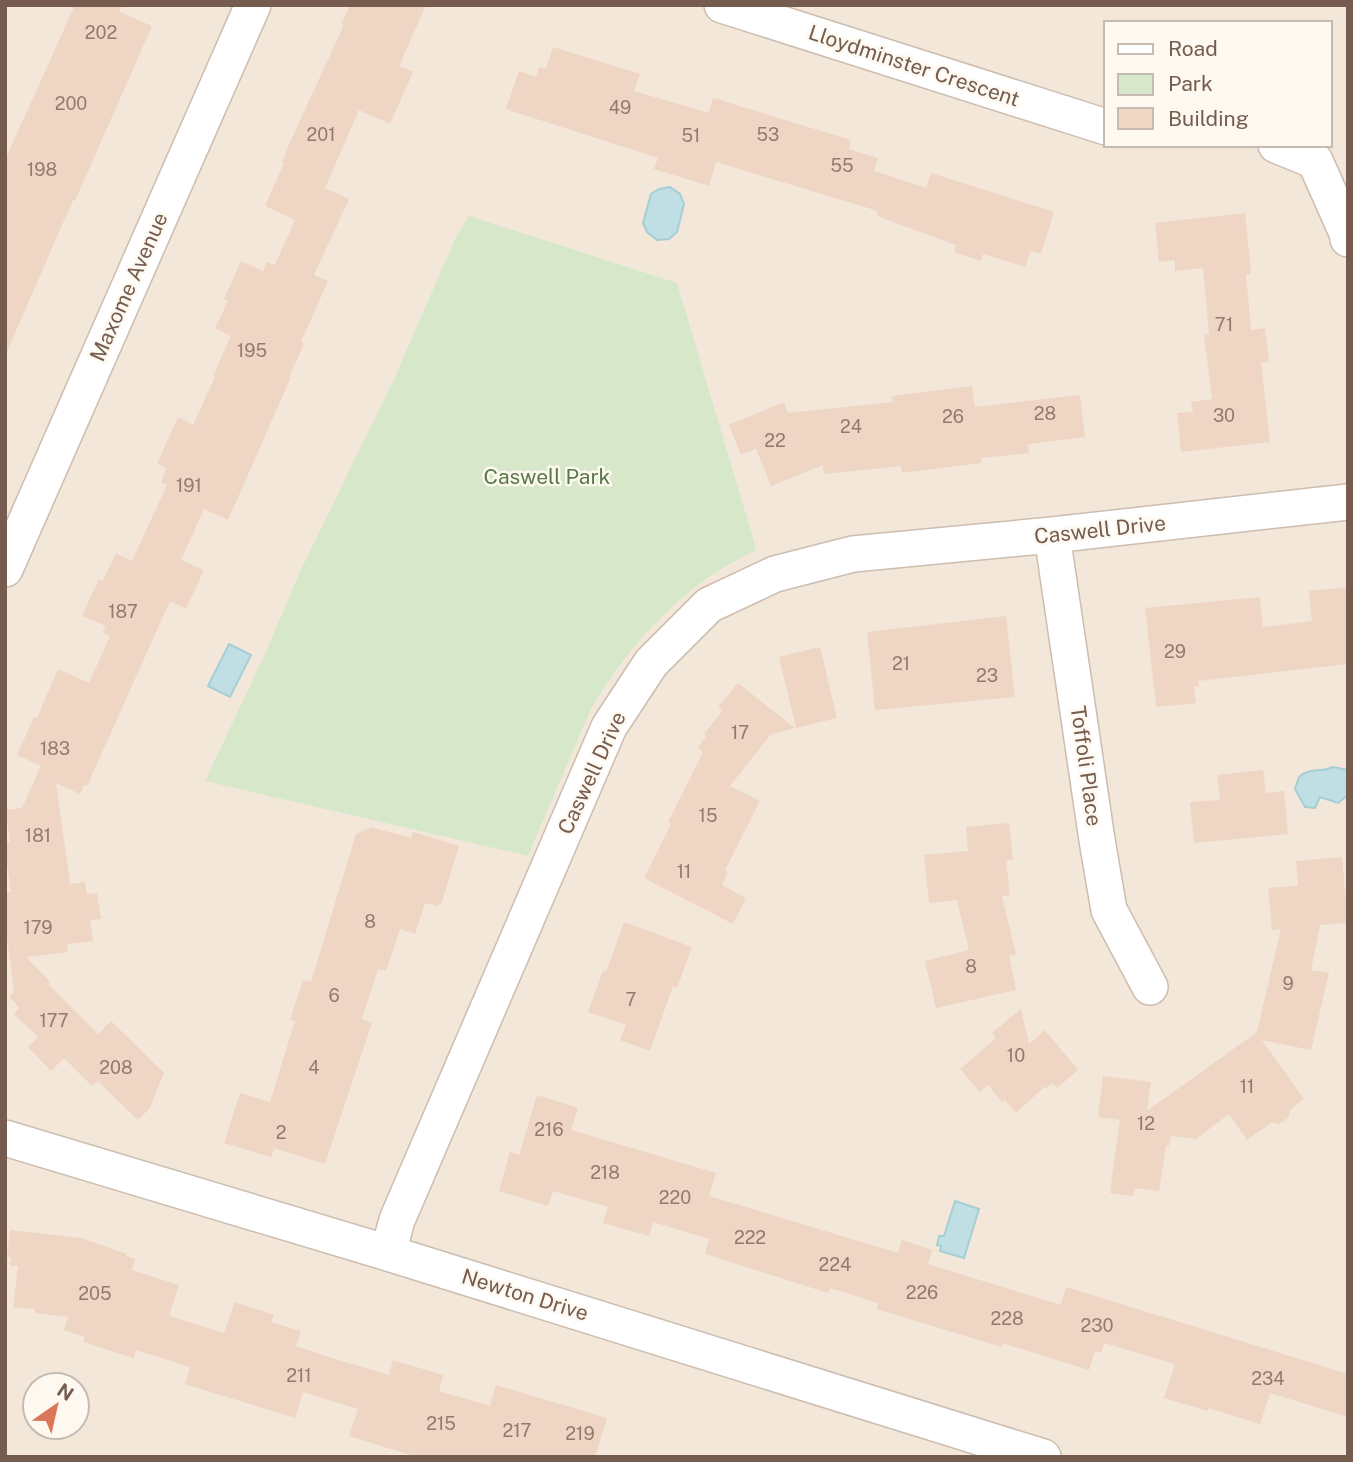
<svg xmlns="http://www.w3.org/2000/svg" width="1353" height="1462" viewBox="0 0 1353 1462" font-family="'Public Sans',sans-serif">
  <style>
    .residential { fill: #f2e7d9; fill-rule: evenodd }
    .green { fill: #d6e8c9 }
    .water { fill: #bfdfe4; stroke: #a6ced5; stroke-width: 2 }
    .building { fill: #efd5c3 }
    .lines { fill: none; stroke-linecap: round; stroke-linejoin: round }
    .minor-casing { stroke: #cdbdb0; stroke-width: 38 }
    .minor { stroke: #fff; stroke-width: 35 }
    .labels { text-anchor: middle; stroke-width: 5; stroke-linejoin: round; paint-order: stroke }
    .number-label { font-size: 18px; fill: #947a6c }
    .street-label { font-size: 21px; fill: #755c4f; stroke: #fef9f0 }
    .park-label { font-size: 21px; fill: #567947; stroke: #fef9f0 }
  </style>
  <rect width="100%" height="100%" fill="#fbf5ea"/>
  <path class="residential" d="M5,5H1348V1457H5ZM1106,23H1330V145H1106ZM35,1385H77V1427H35Z"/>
  <path class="green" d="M469,216L677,283L755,545L756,550C742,558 726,565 713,574C663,608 621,657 591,709L528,856L205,781L266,652L298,576L396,375L455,239Z"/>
  <path class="water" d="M670,187L680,194L684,204L677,232L669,239L657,240L647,232L643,223L651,194L659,189Z
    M229,644L251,655L230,697L208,686Z
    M1333,767L1348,770V795L1338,803L1320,797L1315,808L1305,807L1295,789L1299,777C1309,767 1322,773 1333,767Z
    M955,1201L979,1209L964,1258L940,1251L941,1246L937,1245L939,1236H944Z"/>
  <path class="building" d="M75,5H122L119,12L152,26L75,201L73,200L5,356V160Z
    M350,5H426L399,66L413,72L390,124L359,110L325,188L349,199L314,275L328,281L301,342L304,344L289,377H291L228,520L204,509L181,560L204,570L186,609L170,601L87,786L84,785L80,794L56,783L70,884L85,882L87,894L97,893L101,919L90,920L93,941L67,944L68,952L26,957L50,982L48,984L98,1034L111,1021L164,1073L149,1109L138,1120L98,1081L92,1086L64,1058L51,1071L28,1047L38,1037L14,1014L20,1008L9,997L14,992L5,923V892H11L5,849V842H10L6,810L22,808L41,766L17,755L34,717L37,718L58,669L89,683L110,636L103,632L106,626L82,616L99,579L103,581L116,553L132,561L167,485L161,482L167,468L157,464L178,417L193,425L215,377L213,376L231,336L215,328L228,301L224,299L241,261L263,271L267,262L275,265L295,220L265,206L284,163L282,162L290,142L344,25L341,24Z
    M553,47L640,74L634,91L709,113L713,98L851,140L849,149L878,158L874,171L926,188L931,173L1054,212L1041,254L1031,251L1025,267L983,254L981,261L954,252L956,245L877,216L878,211L716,162L709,186L654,169L658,158L506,109L519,71L536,77L539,67L546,69Z
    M1245,213L1250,261L1251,274L1246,275L1251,330L1265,328L1269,362L1261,363L1270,442L1181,452L1177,413L1193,412L1191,402L1212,399L1204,334H1209L1203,268L1175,271V260L1159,262L1155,223Z
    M972,386L975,407L1080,395L1085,437L1028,444L1029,453L981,458L982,463L902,473L901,466L824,474L823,465L771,486L756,449L741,455L729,425L784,402L788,413L893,402L892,396Z
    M1348,587V664L1198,681L1199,686L1194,687L1196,703L1156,707L1145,608L1260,597L1263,627L1312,621L1309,591Z
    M1006,616L1015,697L875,710L867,632Z
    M820,647L837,718L796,728L779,657Z
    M738,683L795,728L771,734L730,786L760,801L725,870L728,872L722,885L746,898L733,924L644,878L671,824L668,822L703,752L698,747L706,736L704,734L723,710L718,707Z
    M1263,770L1266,793L1284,791L1288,834L1194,843L1190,802L1220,800L1217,775Z
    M1009,823L1013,860H1006L1010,895L1002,896L1016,954L1009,956L1016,990L936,1008L925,961L969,950L957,900L929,903L924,855L968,851L966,827Z
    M371,827L411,838L413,832L459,846L441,905L438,904L437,906L425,903L415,934L400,929L386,971L378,969L362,1019L372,1023L325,1164L274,1148L271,1157L224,1143L240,1093L270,1102L295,1021L290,1020L303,980L311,982L356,834Z
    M1342,857L1348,923L1320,925L1311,970L1329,973L1311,1050L1262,1040L1304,1099L1290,1110L1288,1118L1279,1124L1272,1122L1247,1140L1229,1114L1196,1139L1171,1136L1169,1146H1166L1159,1191L1135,1188L1133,1196L1110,1193L1120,1120L1098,1117L1103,1076L1151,1082L1147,1111L1257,1032L1281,929L1272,930L1268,888L1298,886L1296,861Z
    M624,922L692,947L677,988L673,986L650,1051L620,1040L626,1025L588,1012L603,971L606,972Z
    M1021,1009L1029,1044L1045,1030L1078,1070L1057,1088L1053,1083L1046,1088L1044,1087L1016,1113L1005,1100L1002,1102L988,1085L980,1092L960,1069L996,1038L992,1033Z
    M537,1095L578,1108L571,1130L716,1173L709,1196L898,1253L902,1240L932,1250L928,1264L1061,1305L1066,1287L1348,1374V1417L1270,1393L1260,1424L1209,1408L1208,1411L1164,1398L1175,1364L1104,1343L1101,1353L1095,1351L1089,1370L1002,1343L1001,1347L877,1309L878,1303L830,1288L828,1293L705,1254L709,1239L653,1222L649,1236L603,1223L608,1207L553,1191L548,1206L499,1191L510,1152L519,1155Z
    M10,1230L81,1238L127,1254L126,1256L135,1259L132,1270L179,1285L169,1316L224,1333L235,1302L274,1315L271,1322L301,1331L296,1346L338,1360L389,1375L393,1360L443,1375L439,1391L490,1406L496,1385L607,1418L595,1457H417L349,1436L358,1409L303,1392L295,1418L185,1384L190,1367L136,1350L134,1358L83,1342L85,1337L64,1330L68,1317L35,1313V1309L13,1307L18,1266H10L11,1257H7Z"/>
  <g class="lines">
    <g class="minor-casing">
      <path id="minor" d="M722,5L1106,127
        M1276,145L1315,161L1347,233L1348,239
        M1052,535L1097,840L1109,910L1150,987
        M5,569L253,5
        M5,1138L388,1253L1043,1457
        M388,1253L397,1220L609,727L651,663L709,605L775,574L853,554L1052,535L1348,502"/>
    </g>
    <use href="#minor" class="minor"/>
  </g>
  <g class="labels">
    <g class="number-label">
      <text x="101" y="39">202</text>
      <text x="71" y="110">200</text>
      <text x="620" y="114">49</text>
      <text x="321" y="141">201</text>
      <text x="768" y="141">53</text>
      <text x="691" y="142">51</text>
      <text x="842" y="172">55</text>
      <text x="42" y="176">198</text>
      <text x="1224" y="331">71</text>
      <text x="252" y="357">195</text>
      <text x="1045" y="420">28</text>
      <text x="1224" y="422">30</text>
      <text x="953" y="423">26</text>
      <text x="851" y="433">24</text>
      <text x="775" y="447">22</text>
      <text x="189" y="492">191</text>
      <text x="123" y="618">187</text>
      <text x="1175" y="658">29</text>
      <text x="901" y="670">21</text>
      <text x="987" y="682">23</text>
      <text x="740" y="739">17</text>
      <text x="55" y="755">183</text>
      <text x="708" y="822">15</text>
      <text x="38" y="842">181</text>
      <text x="684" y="878">11</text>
      <text x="370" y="928">8</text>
      <text x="38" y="934">179</text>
      <text x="971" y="973">8</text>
      <text x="1288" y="990">9</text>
      <text x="334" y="1002">6</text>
      <text x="631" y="1006">7</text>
      <text x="54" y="1027">177</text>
      <text x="1016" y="1062">10</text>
      <text x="116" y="1074">208</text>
      <text x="314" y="1074">4</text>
      <text x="1247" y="1093">11</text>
      <text x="1146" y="1130">12</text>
      <text x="549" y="1136">216</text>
      <text x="281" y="1139">2</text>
      <text x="605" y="1179">218</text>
      <text x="675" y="1204">220</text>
      <text x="750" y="1244">222</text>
      <text x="835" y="1271">224</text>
      <text x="922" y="1299">226</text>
      <text x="95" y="1300">205</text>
      <text x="1007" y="1325">228</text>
      <text x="1097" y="1332">230</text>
      <text x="299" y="1382">211</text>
      <text x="1268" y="1385">234</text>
      <text x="441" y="1430">215</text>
      <text x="517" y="1437">217</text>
      <text x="580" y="1440">219</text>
    </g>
    <g class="street-label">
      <text transform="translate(914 66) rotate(18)" y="7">Lloydminster Crescent</text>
      <text transform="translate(129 287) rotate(-66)" y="7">Maxome Avenue</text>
      <text transform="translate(1100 530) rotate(-6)" y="7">Caswell Drive</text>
      <text transform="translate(1086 766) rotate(82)" y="7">Toffoli Place</text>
      <text transform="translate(592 773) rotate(-65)" y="7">Caswell Drive</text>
      <text transform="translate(525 1295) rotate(17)" y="7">Newton Drive</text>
    </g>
    <g class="park-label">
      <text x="547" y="484">Caswell Park</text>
    </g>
  </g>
  <rect width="1353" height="1462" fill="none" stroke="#755c4f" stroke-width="14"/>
  <rect x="1104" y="21" width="228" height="126" fill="#fef9f0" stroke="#c7bab0" stroke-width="2"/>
  <rect x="1118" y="44" width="35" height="10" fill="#ffffff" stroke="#c7bab0" stroke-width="2"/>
  <text x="1168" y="56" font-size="21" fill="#755c4f">Road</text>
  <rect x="1118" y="74" width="35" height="21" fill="#d6e8c9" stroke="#c7bab0" stroke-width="2"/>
  <text x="1168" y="91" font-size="21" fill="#755c4f">Park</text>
  <rect x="1118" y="108" width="35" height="21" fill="#efd5c3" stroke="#c7bab0" stroke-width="2"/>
  <text x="1168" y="126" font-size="21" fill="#755c4f">Building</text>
  <g transform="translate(56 1406) rotate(34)"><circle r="33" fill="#fef9f0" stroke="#c7bab0" stroke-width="2"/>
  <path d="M0-5L12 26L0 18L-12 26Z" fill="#dc7659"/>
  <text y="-10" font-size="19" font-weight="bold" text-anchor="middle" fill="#755c4f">N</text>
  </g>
</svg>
